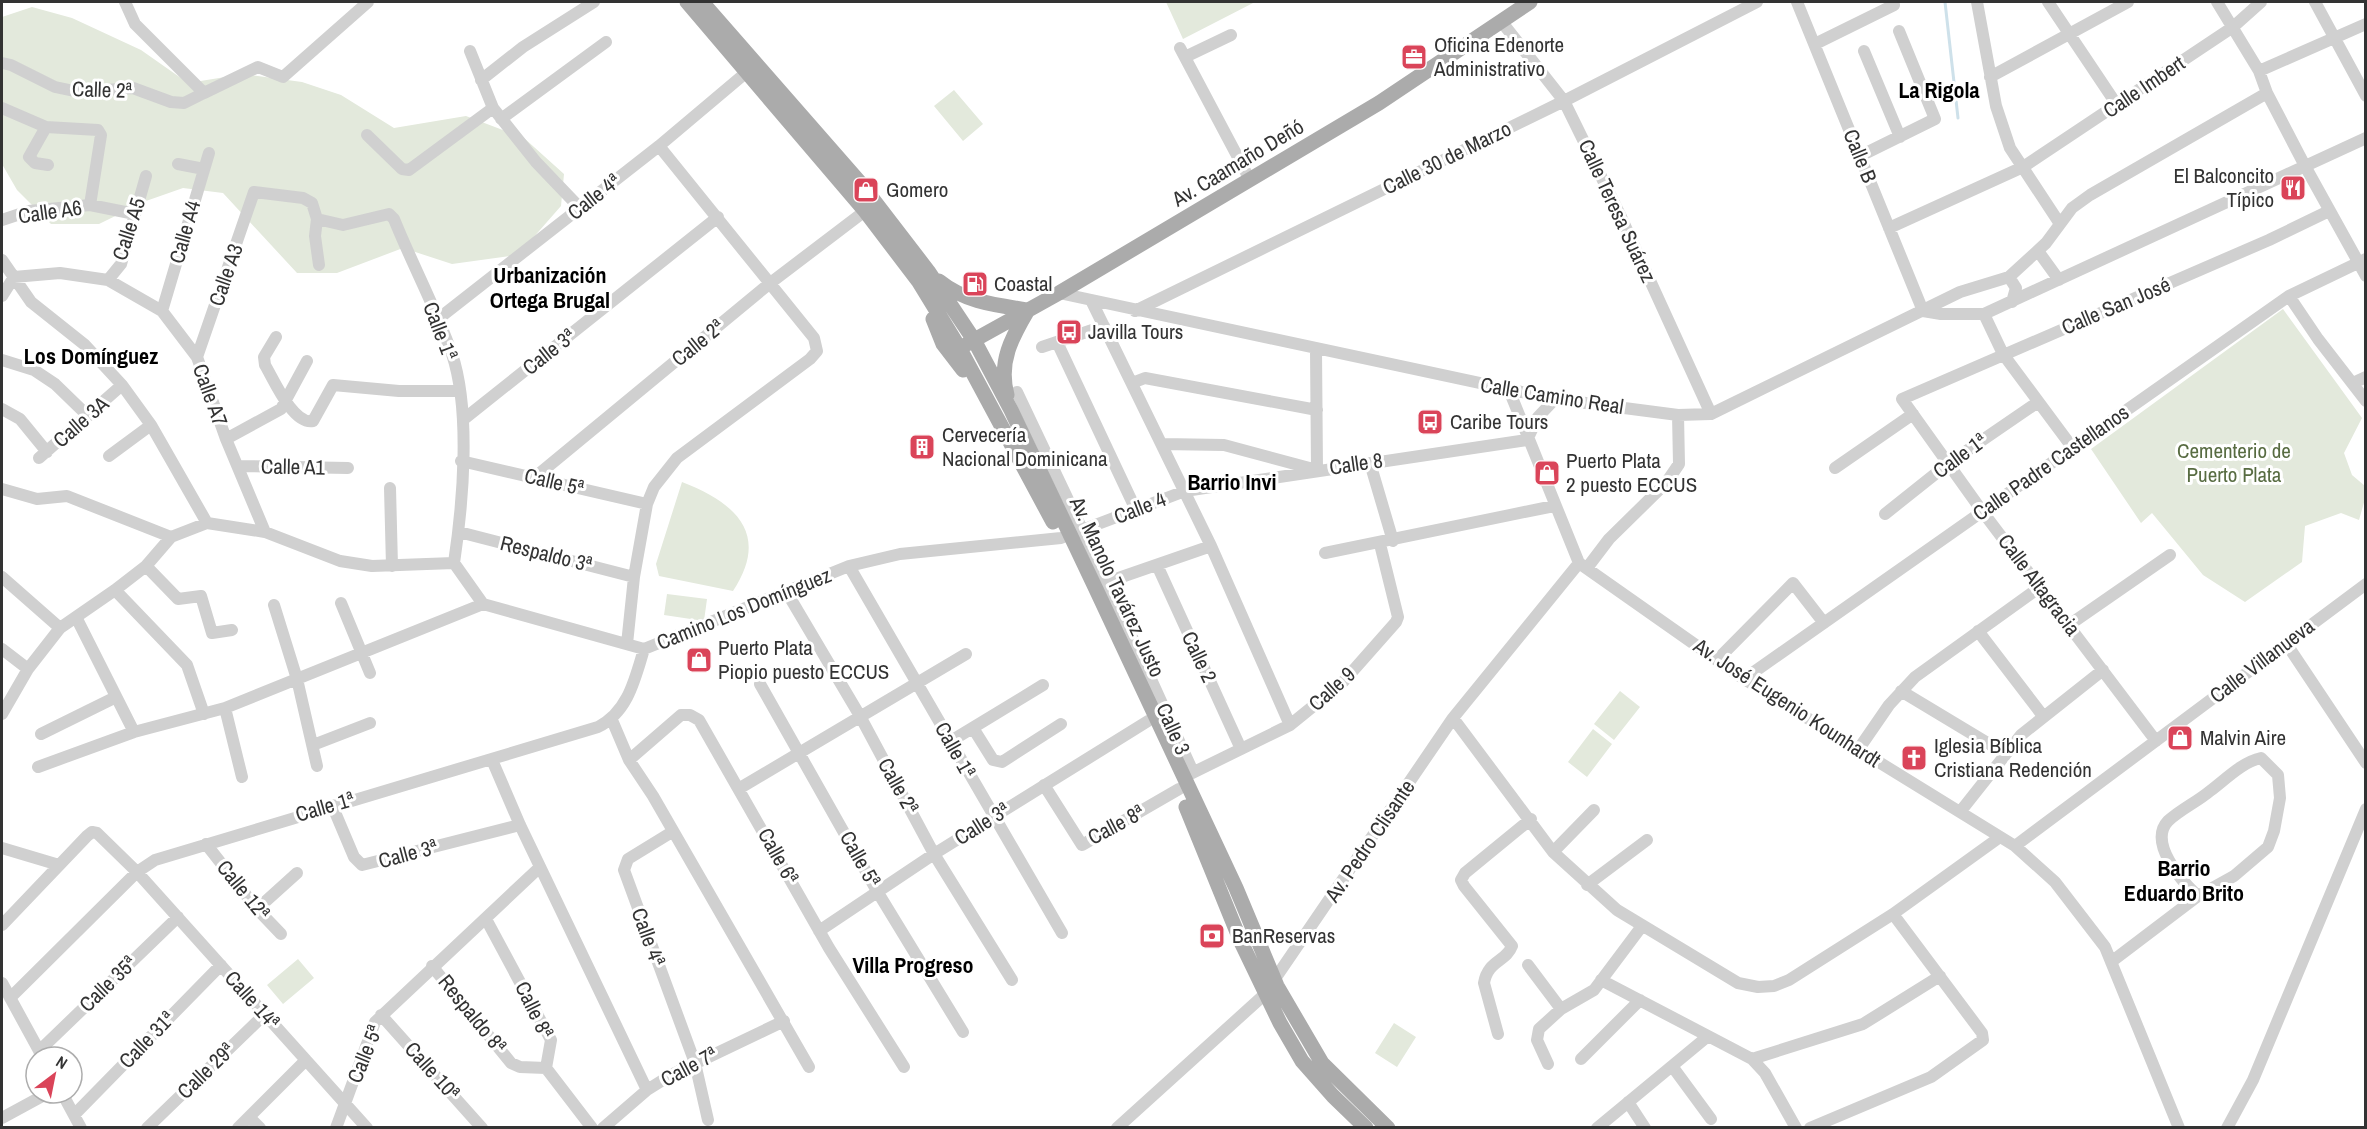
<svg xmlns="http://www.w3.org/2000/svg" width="2367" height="1129" viewBox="0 0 2367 1129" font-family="'Archivo Narrow',sans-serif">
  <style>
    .green { fill: #e3e9dc }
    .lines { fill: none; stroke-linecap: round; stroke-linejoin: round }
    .stream { stroke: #cee1ea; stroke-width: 3 }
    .minor { stroke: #d0d0d0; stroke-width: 12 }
    .major { stroke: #ababab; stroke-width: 15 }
    .labels { text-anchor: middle; stroke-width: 6; stroke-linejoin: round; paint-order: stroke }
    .poi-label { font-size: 21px; fill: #333; stroke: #fff; text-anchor: start }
    .street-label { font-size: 21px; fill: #333; stroke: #fff }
    .park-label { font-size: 21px; fill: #586c42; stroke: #fff }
    .neighbourhood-label { font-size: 22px; font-weight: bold; fill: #000; stroke: #fff }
  </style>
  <rect width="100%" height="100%" fill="#fff"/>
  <path class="green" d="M1166,2H1255L1183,39Z
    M32,7L72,18L141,50L188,83L244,74L302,82L341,95L394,128L466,116L524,138L564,174L561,206L518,255L452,264L403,248L337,273H297L223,193L183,188L146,201L99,224H51L17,190L2,164V17Z
    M954,90L983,124L963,141L934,106Z
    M2283,309L2362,418L2344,453L2352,475L2365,486V499L2359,520L2341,513L2305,526L2302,562L2245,602L2203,575L2152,513L2141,523L2091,449Z
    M682,482C737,503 770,535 733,591L659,576L656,564Z
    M667,594L707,599L704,621L664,615Z
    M1620,691L1640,707L1614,740L1594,724Z
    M1593,729L1612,744L1587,777L1568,762Z
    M298,959L314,978L283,1004L267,985Z
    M1394,1023L1416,1037L1397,1067L1375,1053Z"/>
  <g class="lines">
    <path class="stream" d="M1945,2L1958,118"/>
    <path class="minor" d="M125,2L135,24L204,93L258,67L283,77L368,2
      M1797,2L1923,311
      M1977,2L1996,106L2010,148L2060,224
      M2048,2L2117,105
      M2217,2L2259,71L2267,93L2305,166L2366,276
      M2315,2L2366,96
      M1501,21L1564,101L1621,217L1711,414
      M1815,44L1894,5
      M1180,48L1250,180
      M470,51L493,108L536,162L580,208
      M1864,51L1900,137
      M1185,57L1231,35
      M2,63L11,65L55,87L79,92L133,88L171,102L184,103L204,93
      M2259,71L2366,24
      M1990,77L2128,2
      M481,80L523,47L594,2
      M2,108L46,127L98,130L101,135L90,205
      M501,119L606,42
      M46,127L29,157L35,163L48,165
      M367,135L402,169L409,170L493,108
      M1860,156L1935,119L1899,31
      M178,164L204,169
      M317,219L343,225L389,214L394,219C412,264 436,308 452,354C471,411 463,503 454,563
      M2,220L29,211L90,205L135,214
      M1889,228L2023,167L2233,27L2261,2
      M2038,251L2059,280
      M2,260L31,302L85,345L122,385L151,425L207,523
      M2009,277L2016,288L2012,302
      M108,280L121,264L146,176
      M1059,293L1555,399L1678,415L1711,414L1960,292L2009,277L2046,243L2072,208L2090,195L2267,93
      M2,296L14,277L60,273L108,280L162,311L197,357L226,439L265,532
      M2289,296L2318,339L2366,401
      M1092,302L1211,546L1290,725
      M162,311L209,153
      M1135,311L1564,101L1757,2
      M1923,311L1941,314H1984L2366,138
      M1984,314L2003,354L2072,447
      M438,319L659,146L748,71
      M276,337L264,357L265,365C274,380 293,425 313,421L333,385L399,391H460
      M1057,342L1136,510
      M1042,347L1104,326
      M197,357L254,192L303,198L312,203L317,219L315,236L319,265
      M2,360L34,370L55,384L88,416
      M1132,383L1145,378L1317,410
      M2353,383L2366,377
      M1509,390L1579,563L1744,679L2015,846L2055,882L2105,947L2179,1128
      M1017,392L1107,582L1193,772
      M2,409L20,419L47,452
      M464,419L718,217
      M226,439L281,409L307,361
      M1527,440L1538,417L1555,399
      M1162,444L1224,445L1317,470L1316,350
      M109,456L151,425
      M39,458L122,385
      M461,461L647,504
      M1370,463L1393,541
      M238,466L348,468
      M1835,468L1913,414
      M534,478L769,284L865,211
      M390,488L392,566
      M2,489L37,499L67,496L171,537L207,523L265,532L340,561L372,566L454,563
      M1885,514L1949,463L2038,402
      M459,532L634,577
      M1325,553L1554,506
      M454,563L483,604L644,649L849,566L900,554L1061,538L1185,491L1527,440
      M1157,565L1241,749
      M146,566L178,599L201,596L212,633L232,630
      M849,566L1062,933
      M1587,568L1609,539L1666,483L1679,464L1678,415
      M2,577L60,628
      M1107,582L1211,546
      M115,590L187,665L204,714
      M786,591L860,716L934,854L1012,980
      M341,603L370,673
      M274,605L297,679L317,766
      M76,617L134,732
      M2069,625L2170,555
      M1978,631L2043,716
      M2286,643L2366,763
      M627,644L634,577L647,504L654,487L677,458L810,359L817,351L814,338L659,146
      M2,649L28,669
      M1717,660L1793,583L1824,623
      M1744,679L2289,296L2366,259
      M760,684L877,891L963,1032
      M1901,691L2004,753
      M225,708L242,777
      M2,714L28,669L60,628L115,590L146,566L171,537
      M1453,718L1553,852L1617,910L1738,983L1758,987L1774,986L1789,980L1893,914L2000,837
      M612,720L629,760L653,796L809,1067
      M973,728L993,760L1002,762L1061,724
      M41,734L116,697
      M951,741L1043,685
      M2156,741L1982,511L1902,399L2269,240L2329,211
      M313,745L370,723
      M1858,750L1889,705L1915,677L2040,587
      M492,760L520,825L647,1090
      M629,760L681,715H690L699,720L829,948L904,1067
      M38,767L134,732L225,708L483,604
      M1188,775L1290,725L1343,682L1396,622L1398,617L1380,544
      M1044,785L1082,845L1179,789
      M740,788L966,654
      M332,805L354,857L362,865L520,825
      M1960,812L2021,735L2103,670
      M672,832L628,859L624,870L695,1063L708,1120
      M206,844L257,909L281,934
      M2015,846L2366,584
      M2,848L59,865
      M1553,852L1594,810
      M1587,885L1647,840
      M257,909L297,873
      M486,919L551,1040L546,1068L592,1128
      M2,925L87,836L92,832L97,833L137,872L367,1128
      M819,931L934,854L1148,721
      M2111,962L2198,896L2234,876L2268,847L2274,831L2280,798L2278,775L2261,758C2242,762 2225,780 2210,791C2197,802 2181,809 2168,821C2148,842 2181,881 2198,896
      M1528,965L1561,1009
      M432,966L511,1063L520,1067L546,1068
      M1601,980L1752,1059L1765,1073L1796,1128
      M2,983L42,1056
      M10,998L137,872L155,860L598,727C628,712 635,679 644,649
      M381,1015L482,1128
      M1498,1034L1484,983C1488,960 1506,962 1512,946L1464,886L1461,880L1465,873L1531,819
      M39,1051L178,917
      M1581,1059L1640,1000
      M1752,1059L1863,1024L1940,976
      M1548,1064L1537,1040L1539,1029L1561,1009L1594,990L1642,926
      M1672,1066L1711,1119
      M62,1093L81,1128
      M1628,1102L1645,1128
      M74,1115L221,965
      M249,1117L260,1128
      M2,1118L48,1093
      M147,1128L265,1014
      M238,1128L306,1060
      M336,1128L375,1022L540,867
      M603,1128L647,1090L671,1075L784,1021
      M1117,1128L1264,995L1453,718L1579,563
      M1597,1128L1707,1037
      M1810,1128L1931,1077L1983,1040L1982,1033L1893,914
      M2227,1128L2253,1080L2366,809"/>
    <path class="major" d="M687,2L865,211L919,282L960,349L1053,522
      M702,2L862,185L928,271L974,340L1011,410L1095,587L1236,888L1277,986L1322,1063L1388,1128
      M939,281C965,302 995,305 1028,310C1012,337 998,362 1007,395
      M933,319L943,344L963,370
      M967,344L1059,293L1379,103L1530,2
      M1186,807L1241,942L1280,1023L1302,1061L1333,1096L1366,1128"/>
  </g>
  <defs>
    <g id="office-square" transform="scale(1.35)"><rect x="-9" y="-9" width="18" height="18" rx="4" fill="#da4459" stroke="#fff"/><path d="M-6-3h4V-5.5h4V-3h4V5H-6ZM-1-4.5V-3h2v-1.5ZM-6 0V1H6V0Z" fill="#fff"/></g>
    <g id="restaurant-square" transform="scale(1.35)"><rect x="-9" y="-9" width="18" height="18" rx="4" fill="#da4459" stroke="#fff"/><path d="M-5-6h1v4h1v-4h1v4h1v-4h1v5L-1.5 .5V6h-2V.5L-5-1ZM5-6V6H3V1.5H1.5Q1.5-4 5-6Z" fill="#fff"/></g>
    <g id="shop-square" transform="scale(1.35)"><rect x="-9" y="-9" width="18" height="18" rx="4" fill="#da4459" stroke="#fff"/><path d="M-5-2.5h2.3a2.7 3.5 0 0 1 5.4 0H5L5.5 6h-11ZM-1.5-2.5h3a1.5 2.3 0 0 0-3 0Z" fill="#fff"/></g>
    <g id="fuel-square" transform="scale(1.35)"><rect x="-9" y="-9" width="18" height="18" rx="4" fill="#da4459" stroke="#fff"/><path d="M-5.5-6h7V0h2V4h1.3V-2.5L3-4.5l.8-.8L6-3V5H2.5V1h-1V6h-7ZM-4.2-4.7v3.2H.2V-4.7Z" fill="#fff"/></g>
    <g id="bus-square" transform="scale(1.35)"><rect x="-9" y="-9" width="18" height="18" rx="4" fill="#da4459" stroke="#fff"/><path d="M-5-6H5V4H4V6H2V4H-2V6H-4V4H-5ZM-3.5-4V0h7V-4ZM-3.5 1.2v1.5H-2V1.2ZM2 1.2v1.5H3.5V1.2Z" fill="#fff"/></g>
    <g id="building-square" transform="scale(1.35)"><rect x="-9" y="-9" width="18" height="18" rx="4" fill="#da4459" stroke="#fff"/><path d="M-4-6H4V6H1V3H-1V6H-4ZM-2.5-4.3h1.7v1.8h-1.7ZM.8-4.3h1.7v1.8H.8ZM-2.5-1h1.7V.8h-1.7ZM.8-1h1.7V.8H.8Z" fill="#fff"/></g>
    <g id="church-square" transform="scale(1.35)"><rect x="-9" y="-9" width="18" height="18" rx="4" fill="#da4459" stroke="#fff"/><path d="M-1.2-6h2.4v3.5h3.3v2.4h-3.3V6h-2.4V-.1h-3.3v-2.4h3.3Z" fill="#fff"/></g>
    <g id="bank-square" transform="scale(1.35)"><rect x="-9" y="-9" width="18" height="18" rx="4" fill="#da4459" stroke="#fff"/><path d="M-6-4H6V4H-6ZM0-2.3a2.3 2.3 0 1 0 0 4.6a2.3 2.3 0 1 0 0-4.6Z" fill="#fff"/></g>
  </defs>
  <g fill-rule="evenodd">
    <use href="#office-square" x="1414" y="57"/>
    <use href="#restaurant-square" x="2293" y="188"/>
    <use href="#shop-square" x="866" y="190"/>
    <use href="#fuel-square" x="975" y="284"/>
    <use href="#bus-square" x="1069" y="332"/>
    <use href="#bus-square" x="1430" y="422"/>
    <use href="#building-square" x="922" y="447"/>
    <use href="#shop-square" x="1547" y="473"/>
    <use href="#shop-square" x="699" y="660"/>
    <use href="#shop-square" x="2180" y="738"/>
    <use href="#church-square" x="1914" y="758"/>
    <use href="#bank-square" x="1212" y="936"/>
  </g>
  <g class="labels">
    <g class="poi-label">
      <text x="1434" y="52">Oficina Edenorte<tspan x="1434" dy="24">Administrativo</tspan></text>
      <text x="2274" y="183" text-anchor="end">El Balconcito<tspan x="2274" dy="24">Típico</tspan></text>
      <text x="886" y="197">Gomero</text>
      <text x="994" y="291">Coastal</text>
      <text x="1088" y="339">Javilla Tours</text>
      <text x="1450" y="429">Caribe Tours</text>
      <text x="942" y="442">Cervecería<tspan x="942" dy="24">Nacional Dominicana</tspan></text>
      <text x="1566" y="468">Puerto Plata<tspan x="1566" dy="24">2 puesto ECCUS</tspan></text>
      <text x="718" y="655">Puerto Plata<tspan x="718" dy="24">Piopio puesto ECCUS</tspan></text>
      <text x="2200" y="745">Malvin Aire</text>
      <text x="1934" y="753">Iglesia Bíblica<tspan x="1934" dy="24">Cristiana Redención</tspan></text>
      <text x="1232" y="943">BanReservas</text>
    </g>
    <g class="street-label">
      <text transform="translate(2144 87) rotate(-34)" y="7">Calle Imbert</text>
      <text transform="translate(102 90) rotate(2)" y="7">Calle 2ª</text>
      <text transform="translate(1860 156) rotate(68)" y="7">Calle B</text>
      <text transform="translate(1447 158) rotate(-26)" y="7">Calle 30 de Marzo</text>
      <text transform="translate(1238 163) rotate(-31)" y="7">Av. Caamaño Deñó</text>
      <text transform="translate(594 197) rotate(-38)" y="7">Calle 4ª</text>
      <text transform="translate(1617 211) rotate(65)" y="7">Calle Teresa Suárez</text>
      <text transform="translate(50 212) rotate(-8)" y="7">Calle A6</text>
      <text transform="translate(129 229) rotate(-72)" y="7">Calle A5</text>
      <text transform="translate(185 232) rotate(-74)" y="7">Calle A4</text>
      <text transform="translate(226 275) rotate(-71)" y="7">Calle A3</text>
      <text transform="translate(2116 306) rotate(-23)" y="7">Calle San José</text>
      <text transform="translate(440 331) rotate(69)" y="7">Calle 1ª</text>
      <text transform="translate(698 343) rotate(-39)" y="7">Calle 2ª</text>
      <text transform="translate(549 352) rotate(-38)" y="7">Calle 3ª</text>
      <text transform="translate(210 395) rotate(70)" y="7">Calle A7</text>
      <text transform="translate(1552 396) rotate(9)" y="7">Calle Camino Real</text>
      <text transform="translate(81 422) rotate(-41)" y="7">Calle 3A</text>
      <text transform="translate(1960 456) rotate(-36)" y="7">Calle 1ª</text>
      <text transform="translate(2051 463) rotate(-35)" y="7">Calle Padre Castellanos</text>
      <text transform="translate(1356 464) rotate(-8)" y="7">Calle 8</text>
      <text transform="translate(293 467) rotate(1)" y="7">Calle A1</text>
      <text transform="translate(554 482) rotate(13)" y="7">Calle 5ª</text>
      <text transform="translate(1140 508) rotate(-21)" y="7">Calle 4</text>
      <text transform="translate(546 554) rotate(14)" y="7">Respaldo 3ª</text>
      <text transform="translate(2039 585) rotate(53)" y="7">Calle Altagracia</text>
      <text transform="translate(1117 587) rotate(65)" y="7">Av. Manolo Tavárez Justo</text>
      <text transform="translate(744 609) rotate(-22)" y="7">Camino Los Domínguez</text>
      <text transform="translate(1199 657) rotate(65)" y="7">Calle 2</text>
      <text transform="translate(2262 661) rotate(-37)" y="7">Calle Villanueva</text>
      <text transform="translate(1332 689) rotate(-42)" y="7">Calle 9</text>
      <text transform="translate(1787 703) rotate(33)" y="7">Av. José Eugenio Kounhardt</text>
      <text transform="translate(1173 729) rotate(66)" y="7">Calle 3</text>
      <text transform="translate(955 750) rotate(61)" y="7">Calle 1ª</text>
      <text transform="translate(898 786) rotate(61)" y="7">Calle 2ª</text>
      <text transform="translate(325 807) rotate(-16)" y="7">Calle 1ª</text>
      <text transform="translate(982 824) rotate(-32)" y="7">Calle 3ª</text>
      <text transform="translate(1116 825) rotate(-28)" y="7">Calle 8ª</text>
      <text transform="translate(1370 841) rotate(-56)" y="7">Av. Pedro Clisante</text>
      <text transform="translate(408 854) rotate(-15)" y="7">Calle 3ª</text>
      <text transform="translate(778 856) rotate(61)" y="7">Calle 6ª</text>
      <text transform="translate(860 859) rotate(61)" y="7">Calle 5ª</text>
      <text transform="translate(243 890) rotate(51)" y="7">Calle 12ª</text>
      <text transform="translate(648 937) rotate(70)" y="7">Calle 4ª</text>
      <text transform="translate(108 984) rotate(-44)" y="7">Calle 35ª</text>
      <text transform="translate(252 1000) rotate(48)" y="7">Calle 14ª</text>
      <text transform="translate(534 1010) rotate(64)" y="7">Calle 8ª</text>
      <text transform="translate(472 1014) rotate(51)" y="7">Respaldo 8ª</text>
      <text transform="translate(147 1040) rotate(-46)" y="7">Calle 31ª</text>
      <text transform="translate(365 1054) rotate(-68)" y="7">Calle 5ª</text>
      <text transform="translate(689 1067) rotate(-28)" y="7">Calle 7ª</text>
      <text transform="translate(206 1071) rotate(-44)" y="7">Calle 29ª</text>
      <text transform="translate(432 1071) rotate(48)" y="7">Calle 10ª</text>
    </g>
    <g class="park-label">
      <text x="2234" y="458">Cementerio de<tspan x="2234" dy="24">Puerto Plata</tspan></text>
    </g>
    <g class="neighbourhood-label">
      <text x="1939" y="98">La Rigola</text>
      <text x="550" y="283">Urbanización<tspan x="550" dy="25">Ortega Brugal</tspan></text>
      <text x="91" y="364">Los Domínguez</text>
      <text x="1232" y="490">Barrio Invi</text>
      <text x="2184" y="876">Barrio<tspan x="2184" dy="25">Eduardo Brito</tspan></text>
      <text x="913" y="973">Villa Progreso</text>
    </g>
  </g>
  <rect width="2367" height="1129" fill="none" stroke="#333333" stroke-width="6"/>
  <g transform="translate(54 1075) rotate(32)"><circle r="28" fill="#ffffff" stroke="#adadad" stroke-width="1.5"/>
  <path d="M0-4.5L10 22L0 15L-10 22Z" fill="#da4459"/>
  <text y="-9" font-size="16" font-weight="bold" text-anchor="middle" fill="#333333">N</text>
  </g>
</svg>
